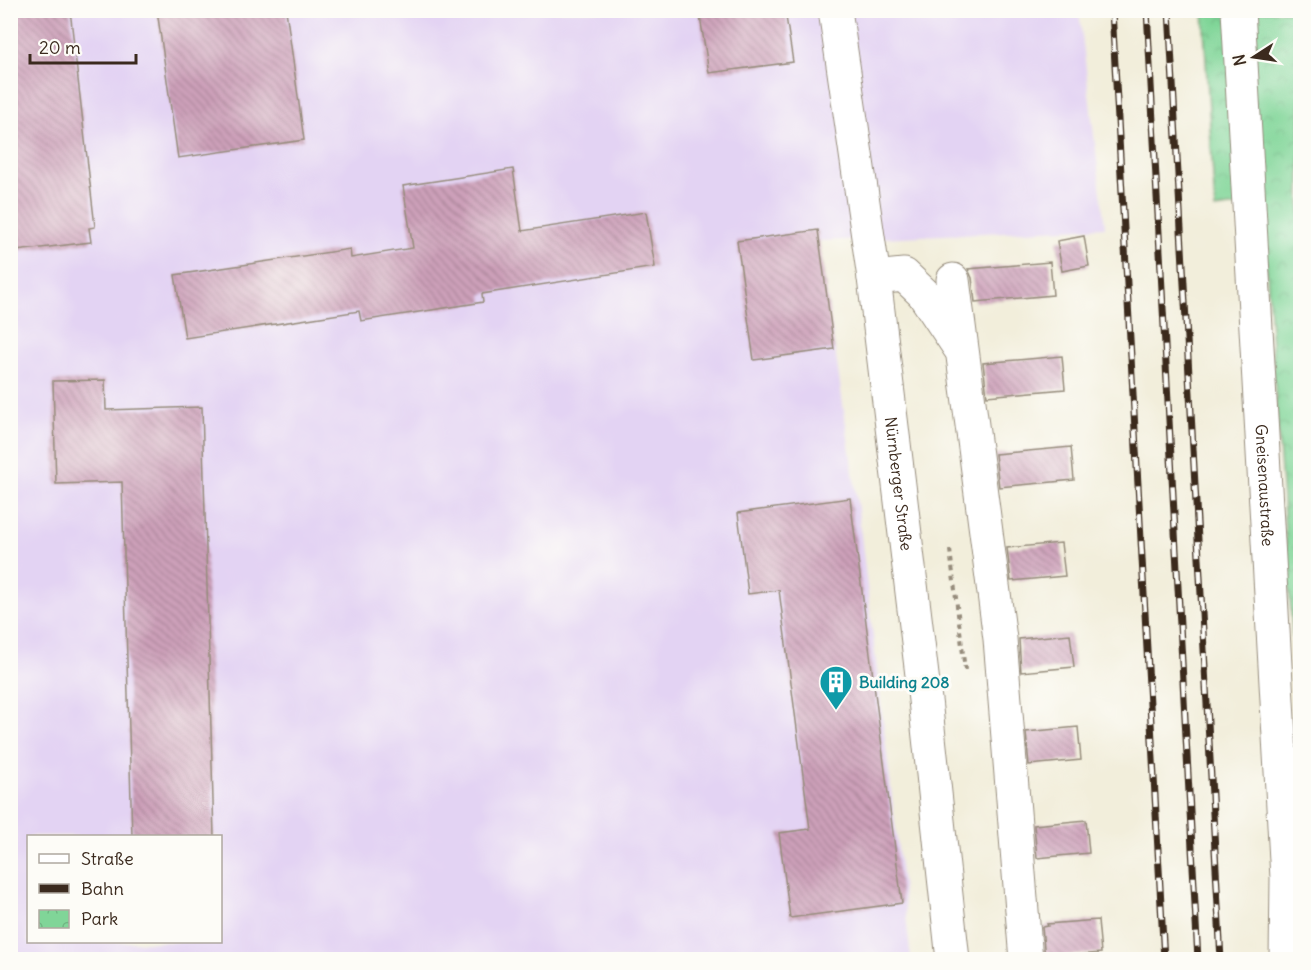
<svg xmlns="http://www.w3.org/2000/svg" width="1311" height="970" viewBox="0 0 1311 970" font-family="Delius,sans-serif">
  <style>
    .built { fill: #e3d3f3; fill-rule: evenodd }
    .park { fill: url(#park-crowns); stroke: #5e805b; stroke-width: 1.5 }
    .building { fill: url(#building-back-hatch) }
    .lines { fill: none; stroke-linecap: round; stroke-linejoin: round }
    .minor-casing { stroke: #968c7c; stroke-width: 35 }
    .path { stroke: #968c7c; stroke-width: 4; stroke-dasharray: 4.5 4.5; stroke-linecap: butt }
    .minor { stroke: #fff; stroke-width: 33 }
    .rail-casing { stroke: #3b2a1e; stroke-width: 7 }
    .rail { stroke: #fdfcf7; stroke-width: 4.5; stroke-dasharray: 14; stroke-linecap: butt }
    .labels { text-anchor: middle; stroke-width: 6; stroke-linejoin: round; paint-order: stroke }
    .street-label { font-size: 16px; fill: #3b2a1e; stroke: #fdfcf7 }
    .culture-label { font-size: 16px; font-weight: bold; fill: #0d838f; stroke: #fdfcf7; text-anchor: start }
  </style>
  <defs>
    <pattern id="park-crowns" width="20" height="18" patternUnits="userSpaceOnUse" patternTransform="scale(1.5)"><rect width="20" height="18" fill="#80d598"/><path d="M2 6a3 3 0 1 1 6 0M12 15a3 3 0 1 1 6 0" fill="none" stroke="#70b783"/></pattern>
    <pattern id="building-back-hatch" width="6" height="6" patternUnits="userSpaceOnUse" patternTransform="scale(1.5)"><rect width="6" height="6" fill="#cda0ba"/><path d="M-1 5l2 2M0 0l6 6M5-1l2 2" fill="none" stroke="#a88397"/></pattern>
  </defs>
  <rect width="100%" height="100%" fill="#fdfcf7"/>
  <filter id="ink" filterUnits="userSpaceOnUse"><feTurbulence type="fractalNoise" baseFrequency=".0167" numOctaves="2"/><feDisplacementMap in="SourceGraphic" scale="12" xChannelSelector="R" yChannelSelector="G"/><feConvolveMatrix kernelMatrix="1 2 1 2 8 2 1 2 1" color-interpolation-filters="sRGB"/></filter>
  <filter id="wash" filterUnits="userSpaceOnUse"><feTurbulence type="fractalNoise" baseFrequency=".008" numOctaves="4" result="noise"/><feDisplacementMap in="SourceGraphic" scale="24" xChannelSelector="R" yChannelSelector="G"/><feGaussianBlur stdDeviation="1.35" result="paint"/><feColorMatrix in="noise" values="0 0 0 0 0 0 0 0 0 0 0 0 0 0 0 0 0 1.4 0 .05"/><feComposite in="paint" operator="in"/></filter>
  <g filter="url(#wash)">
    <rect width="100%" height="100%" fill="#f2eedb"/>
    <path class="built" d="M10,11H1079L1105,227L819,241L856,493L911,959H11ZM28,836H220V942H28Z"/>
    <path class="park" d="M1203,11H1300V959H1296V685L1262,203L1215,209Z"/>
    <g id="blocks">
      <path class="building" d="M10,10H70L95,227L89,228L91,242L16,251L10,199Z
        M157,10H286L304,140L178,158Z
        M699,10H785L793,62L709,73Z
        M513,169L522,231L646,212L655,267L482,294L483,302L361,321L359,311L185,338L175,275L350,249L351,258L413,248L403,186Z
        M818,230L834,349L754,360L737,241Z
        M1084,236L1089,266L1062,271L1057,241Z
        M1050,262L1053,295L975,302L972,278L968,269Z
        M1062,356L1065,389L987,396L983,363Z
        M105,380L106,410L202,407L214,837H132L122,482L56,484L53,381Z
        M1071,447L1074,480L999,487L995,454Z
        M850,498L902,903L790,918L779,833L810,829L779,590L748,594L738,513Z
        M1061,543L1065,576L1011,581L1007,548Z
        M1070,634L1074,667L1021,672L1019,639Z
        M1078,727L1081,760L1029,765L1026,732Z
        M1086,820L1089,853L1037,858L1034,825Z
        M1098,920L1101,953L1045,958L1042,927L1048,926L1047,924Z"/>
    </g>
  </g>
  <g filter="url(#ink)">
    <use href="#blocks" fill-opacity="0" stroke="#968c7c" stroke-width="1.5"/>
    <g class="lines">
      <g class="minor-casing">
        <g id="minor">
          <path id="s1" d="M835,10L874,278L925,700L953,960"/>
          <path id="s2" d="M1238,10L1287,878L1286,960"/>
          <path d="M874,278L904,275L923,293L959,347"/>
          <path d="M953,280L1000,639L1026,960"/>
        </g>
      </g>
      <path class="path" d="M950,550L965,670"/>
      <use href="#minor" class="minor"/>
      <g class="rail-casing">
        <path id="rail" d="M1112,10L1164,960
          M1147,10L1198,960
          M1169,10L1221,960"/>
      </g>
      <use href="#rail" class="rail"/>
    </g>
  </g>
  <defs>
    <g id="building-pin" transform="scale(1.725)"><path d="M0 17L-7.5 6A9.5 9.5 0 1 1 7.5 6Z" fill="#0f9aa8" stroke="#fdfcf7"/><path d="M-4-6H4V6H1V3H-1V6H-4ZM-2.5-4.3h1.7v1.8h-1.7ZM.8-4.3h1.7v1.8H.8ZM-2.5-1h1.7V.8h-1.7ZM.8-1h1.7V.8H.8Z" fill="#fff"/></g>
  </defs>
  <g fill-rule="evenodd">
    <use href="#building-pin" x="836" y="682"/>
  </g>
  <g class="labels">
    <g class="street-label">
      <text dy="6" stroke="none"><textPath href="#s1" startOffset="478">Nürnberger Straße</textPath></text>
      <text dy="6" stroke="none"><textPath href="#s2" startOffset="476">Gneisenaustraße</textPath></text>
    </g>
    <g class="culture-label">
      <text x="859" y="688">Building 208</text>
    </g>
  </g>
  <rect width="1311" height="970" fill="none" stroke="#fdfcf7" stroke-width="36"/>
  <rect x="27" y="835" width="195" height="108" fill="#fdfcf7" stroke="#afa8a0" stroke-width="1.5"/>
  <rect x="39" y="854" width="30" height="9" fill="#ffffff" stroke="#afa8a0" stroke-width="1.5"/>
  <text x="81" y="865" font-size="18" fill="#3b2a1e">Straße</text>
  <rect x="39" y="884" width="30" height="9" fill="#3b2a1e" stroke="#afa8a0" stroke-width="1.5"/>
  <text x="81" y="895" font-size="18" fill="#3b2a1e">Bahn</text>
  <rect x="39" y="910" width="30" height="18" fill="url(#park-crowns)" stroke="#afa8a0" stroke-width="1.5"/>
  <text x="81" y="925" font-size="18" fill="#3b2a1e">Park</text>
  <g transform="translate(1254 57) rotate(258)" stroke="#fdfcf7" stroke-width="4.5" paint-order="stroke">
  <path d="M0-4.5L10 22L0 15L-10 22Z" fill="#3b2a1e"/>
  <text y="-9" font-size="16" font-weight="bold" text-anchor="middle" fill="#3b2a1e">N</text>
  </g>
  <path d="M30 54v9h106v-9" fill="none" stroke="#3b2a1e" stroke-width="3"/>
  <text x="39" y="54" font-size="18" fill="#3b2a1e" stroke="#fdfcf7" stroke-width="4.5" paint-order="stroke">20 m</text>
</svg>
